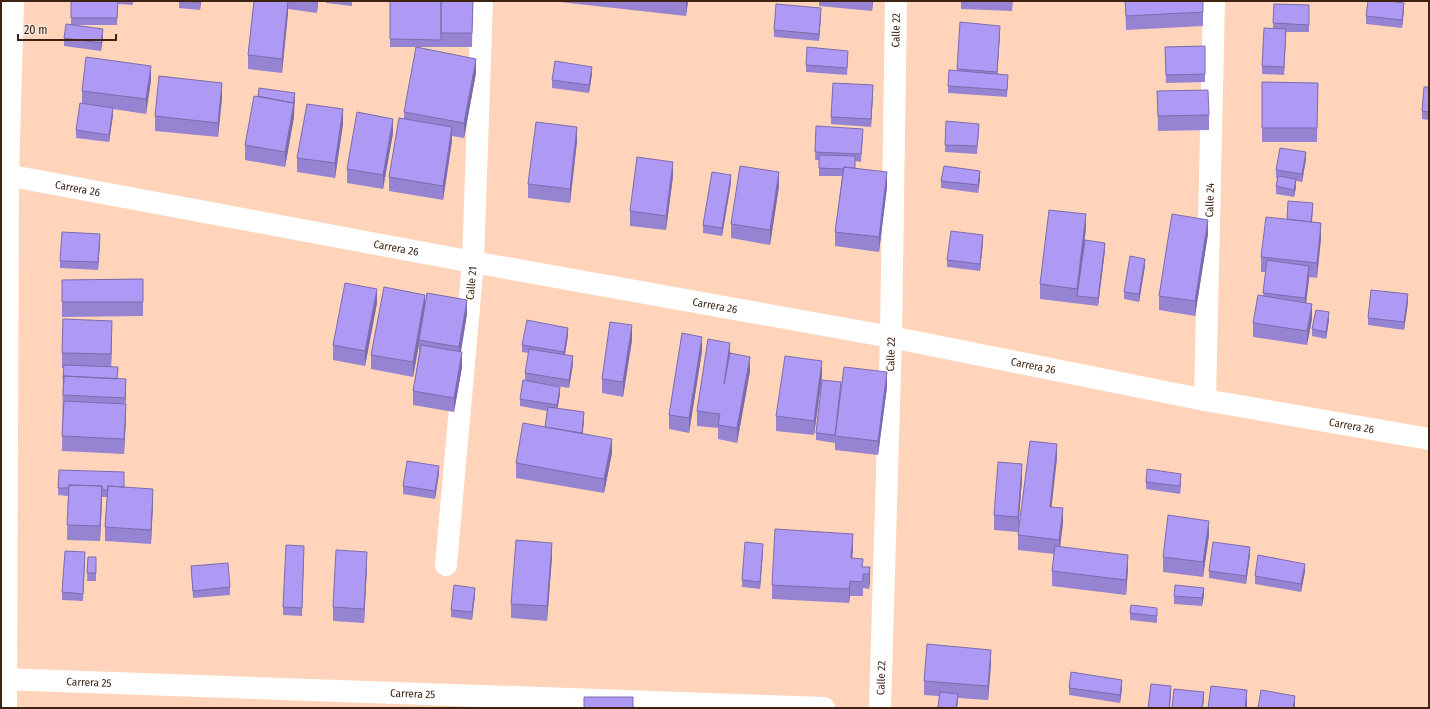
<svg xmlns="http://www.w3.org/2000/svg" width="1430" height="709" viewBox="0 0 1430 709" font-family="'Fira Sans Condensed',sans-serif">
  <style>
    .lines { fill: none; stroke-linecap: round; stroke-linejoin: round }
    .street { stroke: #fff; stroke-width: 22 }
    .wall { fill: #9684d3 }
    .shaded-wall { fill: #7a6cac }
    .building { fill: #ae9af5; stroke: #7a6cac }
    .labels { text-anchor: middle; stroke-width: 4; stroke-linejoin: round; paint-order: stroke }
    .street-label { font-size: 11px; fill: #3e2312; stroke: #f7e8df }
  </style>
  <rect width="100%" height="100%" fill="#ffd4ba"/>
  <g class="lines">
    <g class="street">
      <path id="s1" d="M1,174L473,262L891,337L1205,400L1429,439"/>
      <path id="s2" d="M1205,400L1214,1"/>
      <path id="s3" d="M446,565L473,262L482,1"/>
      <path id="s4" d="M1,679L824,708"/>
      <path d="M6,708L8,176L13,1"/>
      <path id="s5" d="M880,708L891,337L896,1"/>
    </g>
  </g>
  <path class="wall" d="M71,1H133V5L118,4L117,25H72L103,37L101,51L64,46V38L71,25Z
    M179,1H201L200,10L179,8Z
    M254,1H318L317,13L288,9L282,73L248,69V55Z
    M326,1H352V6L326,3Z
    M390,1H473L472,47H390Z
    M551,1H688L686,16Z
    M819,1H873L872,11L819,6Z
    M961,1H1013L1012,11L961,9Z
    M1125,1L1203,12V26L1126,30Z
    M1274,4L1309,5V32H1286L1284,75L1262,74V66L1273,28Z
    M1404,10L1402,28L1366,24V16Z
    M821,16L819,41L774,37V30Z
    M960,22L1000,33L997,74L1008,82L1007,97L948,93V86L957,71Z
    M1205,46V82L1166,83L1165,47Z
    M848,58L847,75L806,72V65Z
    M476,73L464,138L452,136V141L443,200L389,191V177L404,119V112Z
    M592,74L589,93L552,88V80Z
    M151,80L146,114L113,109V115L109,142L76,138V130L82,103V91Z
    M1262,82L1318,83L1317,142H1262Z
    M1429,87V120L1422,119V111Z
    M1157,91L1209,115V130L1158,131Z
    M873,93L871,127L831,124V117Z
    M222,98L218,137L155,131V116Z
    M295,100L294,107V117L285,167L245,160V145Z
    M343,124L335,178L297,172V158Z
    M816,126L863,136L861,162L855,161V168L887,187L879,252L835,246V232L842,176H819V160H815Z
    M979,131L977,154L945,152V145Z
    M393,133L383,189L347,183V169Z
    M577,141L570,203L528,198V184Z
    M1306,159L1302,182L1296,181V187L1294,197L1276,194V186L1278,178H1276V170Z
    M673,176L666,230L630,226V211Z
    M980,179L978,193L941,188V181Z
    M731,183L722,236L703,233V225Z
    M779,186L770,245L731,238V224Z
    M1313,210L1312,222L1321,238L1317,278L1309,277L1306,303L1312,319L1307,345L1253,337V323L1263,296L1266,272H1261V257L1287,219Z
    M1086,228L1082,260L1105,250L1098,306L1040,299V284Z
    M1208,234L1195,316L1159,310V296Z
    M100,242L98,270L60,268V261Z
    M983,242L980,271L947,267V260Z
    M1145,266L1139,302L1124,299V292Z
    M143,279V316L62,317V280Z
    M1408,302L1404,330L1368,325V318Z
    M377,303L365,366L333,360V345Z
    M425,304L467,314L461,352L462,367L454,412L413,405V391L419,354V344L413,377L371,369V355Z
    M1329,320L1326,339L1312,336V329Z
    M112,335L111,367L126,393L125,404L126,418L124,454L62,451L63,368H62V353Z
    M568,335L565,355L573,364L569,388L525,381V373L529,353L522,352V345Z
    M632,340L623,397L602,393V379Z
    M702,351L689,433L669,429V415Z
    M730,353L750,371L737,443L718,439V428L697,426V411Z
    M822,376L814,435L776,431V416Z
    M887,387L878,455L835,450V443L816,440V433L841,389Z
    M560,394L557,409L584,420L583,433L612,453L604,493L516,478V463L545,427L547,411L520,406V399Z
    M1057,458L1051,507L1063,523L1060,546L1128,569L1126,595L1052,586V571L1054,554L1018,550V535Z
    M59,470L124,487L153,503L151,544L105,541V527L107,497H102L100,541L67,540L68,496L58,495Z
    M439,473L435,499L403,494V486Z
    M1022,479L1018,532L994,530V515Z
    M1181,481L1180,494L1146,489V482Z
    M1209,535L1203,577L1163,572V557Z
    M853,548L852,559L863,567H870L869,589L863,588V596H850L849,603L772,599V585Z
    M763,551L760,589L742,587V580Z
    M304,554L302,616L283,615V607Z
    M1250,555L1246,584L1209,578V571Z
    M88,557H96V581H87Z
    M552,557L547,621L511,618V604Z
    M85,560L83,601L62,600V592Z
    M191,566L230,587V595L193,598Z
    M367,566L364,623L333,621V607Z
    M1305,571L1301,592L1255,584V576Z
    M475,595L472,620L451,617V610Z
    M1204,595L1202,606L1174,604V596Z
    M1130,613L1157,616V623L1130,620Z
    M991,664L988,700L958,698L957,708H938L939,696L924,695V681Z
    M1069,688H1122L1120,703L1069,695Z"/>
  <path class="shaded-wall" d="M200,1H201L200,10Z
    M288,1V14L282,73V59Z
    M317,1H318L317,13Z
    M686,1H688L686,16Z
    M872,1H873L872,11Z
    M1404,3V10L1402,28V20Z
    M821,8V16L819,41V34Z
    M1000,26V33L997,80V72Z
    M103,29V37L101,51V43Z
    M1286,29V36L1284,75V67Z
    M476,59V73L464,138V123Z
    M151,66V80L146,114V99Z
    M592,67V74L589,93V85Z
    M222,83V98L218,137V123Z
    M873,85V93L871,127V119Z
    M295,93L294,117L285,167V152Z
    M113,108V115L109,142V135Z
    M343,109V124L335,178V163Z
    M393,119V133L383,189V175Z
    M452,127V141L443,200V186Z
    M577,127V141L570,203V189Z
    M1306,152V159L1302,182V174Z
    M673,162V176L666,230V216Z
    M980,171V179L978,193V185Z
    M779,172V186L770,245V230Z
    M887,172V187L879,252V237Z
    M731,175V183L722,236V228Z
    M1296,179V187L1294,197V190Z
    M1086,214V228L1078,296H1077V289Z
    M1208,220V234L1195,316V301Z
    M1321,223V238L1317,278V263Z
    M100,234V242L98,270V262Z
    M983,235V242L980,271V264Z
    M1105,243V250L1098,306V298Z
    M1145,259V266L1139,302V294Z
    M1309,266V280L1305,312V298Z
    M377,289V303L365,366V351Z
    M1408,294V302L1404,330V322Z
    M425,295V309L419,340V344L413,377V362Z
    M467,300V314L459,361V347Z
    M1312,304V319L1307,345V331Z
    M1329,312V320L1326,339V332Z
    M112,321V335L111,369V354Z
    M632,325V340L623,397V382Z
    M568,328V335L564,360V352Z
    M702,337V351L689,433V418Z
    M730,343V357L724,384Z
    M462,352V367L454,412V398Z
    M573,356V364L569,388V380Z
    M750,357V371L737,443V428Z
    M822,361V376L814,435V421Z
    M887,372V387L878,455V441Z
    M126,379V393L125,413V398Z
    M560,387V394L557,413V405Z
    M126,404V418L124,454V439Z
    M584,412V420L581,443V436Z
    M612,439V453L604,493V479Z
    M1057,444V458L1050,521V507Z
    M1022,464V479L1018,532V517Z
    M439,466V473L435,499V491Z
    M1181,474V481L1180,494V486Z
    M102,486V501L100,541V526Z
    M153,489V503L151,544V530Z
    M1063,508V523L1059,555V540Z
    M1209,521V535L1203,577V562Z
    M853,534V548L851,573V558Z
    M552,543V557L547,621V606Z
    M763,544V551L760,589V582Z
    M1250,547V555L1246,584V576Z
    M367,552V566L364,623V609Z
    M1128,555V569L1126,595V580Z
    M1305,564V571L1301,592V584Z
    M870,567V582L869,589V574Z
    M850,581V596L849,603V589Z
    M475,588V595L472,620V612Z
    M1204,588V595L1202,606V598Z
    M991,650V664L988,700V686Z
    M1122,680V688L1120,703V695Z
    M1171,686V694L1170,708H1169Z
    M1247,690V708H1245Z
    M1204,692V699L1203,708H1202Z
    M958,694V701L957,708H956Z
    M1295,696V708H1293Z"/>
  <path class="building" d="M71,1H118L117,18H71Z
    M186,1H200V3Z
    M254,1H288L282,59L248,55Z
    M390,1H441V40L390,39Z
    M441,1H473L472,33H441Z
    M1125,1H1203V12L1126,16Z
    M1368,1H1389L1404,3L1402,20L1366,16Z
    M776,4L821,8L819,34L774,30Z
    M1274,4L1309,5V25L1273,23Z
    M960,22L1000,26L997,72L957,69Z
    M66,24L103,29L101,43L64,38Z
    M1264,28L1286,29L1284,67L1262,66Z
    M1205,46V74L1166,75L1165,47Z
    M416,47L476,59L464,123L404,112Z
    M807,47L848,51L847,68L806,65Z
    M86,57L151,66L146,99L82,91Z
    M555,61L592,67L589,85L552,80Z
    M949,70L1008,75L1007,90L948,86Z
    M159,76L222,83L218,123L155,116Z
    M1262,82L1318,83L1317,128H1262Z
    M833,83L873,85L871,119L831,117Z
    M1424,87H1429V112L1422,111Z
    M259,88L295,93L293,103L258,96Z
    M1208,90L1209,115L1158,116L1157,91Z
    M254,96L294,103L285,152L245,145Z
    M80,103L113,108L109,135L76,130Z
    M307,104L343,109L335,163L297,158Z
    M357,112L393,119L383,175L347,169Z
    M399,118L452,127L443,186L389,177Z
    M946,121L979,124L977,146L945,145Z
    M536,122L577,127L570,189L528,184Z
    M816,126L863,129L861,154L815,152Z
    M1280,148L1306,152L1302,174L1276,170Z
    M819,155L855,156V168L844,167L843,169L819,168Z
    M637,157L673,162L666,216L630,211Z
    M740,166L779,172L770,230L731,224Z
    M944,166L980,171L978,185L941,181Z
    M844,167L887,172L879,237L835,232Z
    M712,172L731,175L722,228L703,225Z
    M1278,176L1296,179L1294,190L1276,186Z
    M1288,201L1313,203L1311,222L1287,219Z
    M1049,210L1086,214L1077,289L1040,284Z
    M1172,214L1208,220L1195,301L1159,296Z
    M1266,217L1321,223L1317,263L1261,257Z
    M951,231L983,235L980,264L947,260Z
    M62,232L100,234L98,262L60,261Z
    M1085,240L1105,243L1098,298L1077,296Z
    M1130,256L1145,259L1139,294L1124,292Z
    M1267,260L1309,266L1305,298L1263,293Z
    M143,279V302H62V280Z
    M345,283L377,289L365,351L333,345Z
    M384,287L425,295L413,362L371,355Z
    M1371,290L1408,294L1404,322L1368,318Z
    M427,293L467,300L459,347L419,340Z
    M1258,295L1312,304L1307,331L1253,323Z
    M1316,310L1329,312L1326,332L1312,329Z
    M63,319L112,321L111,354L62,353Z
    M527,320L568,328L564,352L522,345Z
    M610,322L632,325L623,382L602,379Z
    M682,333L702,337L689,418L669,415Z
    M708,339L730,343L724,384L730,353L750,357L737,428L718,425L720,414L697,411Z
    M421,345L462,352L454,398L413,391Z
    M529,349L573,356L569,380L525,373Z
    M785,356L822,361L814,421L776,416Z
    M64,365L118,367L117,379L64,376V379H63Z
    M844,367L887,372L878,441L835,436Z
    M64,376L126,379L125,398L63,395Z
    M523,380L560,387L557,405L520,399Z
    M822,380L841,382L835,435L816,433Z
    M64,401L126,404L124,439L62,436Z
    M548,407L584,412L582,433L545,427Z
    M523,423L612,439L604,479L516,463Z
    M1030,441L1057,444L1050,507L1063,508L1059,540L1018,535Z
    M407,461L439,466L435,491L403,486Z
    M998,462L1022,464L1018,517L994,515Z
    M1147,469L1181,474L1180,486L1146,482Z
    M59,470L124,472V487L108,486V490H102V486L69,485L68,488H58Z
    M69,485L102,486L100,526L67,525Z
    M108,486L153,489L151,530L105,527Z
    M1168,515L1209,521L1203,562L1163,557Z
    M775,529L853,534L851,558L863,559L862,567H870L869,574H863V582L850,581L849,589L772,585Z
    M516,540L552,543L547,606L511,604Z
    M745,542L763,544L760,582L742,580Z
    M1213,542L1250,547L1246,576L1209,571Z
    M286,545L304,546L302,608L283,607Z
    M1055,546L1128,555L1126,580L1052,571Z
    M336,550L367,552L364,609L333,607Z
    M65,551L85,552L83,594L62,592Z
    M1258,555L1305,564L1301,584L1255,576Z
    M88,557H96V573H87Z
    M228,563L230,587L193,591L191,566Z
    M454,585L475,588L472,612L451,610Z
    M1175,585L1204,588L1202,598L1174,596Z
    M1131,605L1157,608V616L1130,613Z
    M927,644L991,650L988,686L924,681Z
    M1071,672L1122,680L1120,695L1069,688Z
    M1151,684L1171,686L1169,708H1148Z
    M1211,686L1247,690L1245,708H1208Z
    M1174,689L1204,692L1202,708H1172Z
    M1261,690L1295,696L1293,708H1258Z
    M940,692L958,694L956,708L938,707Z
    M584,697H633V708H584Z"/>
  <g class="labels">
    <g class="street-label">
      <text dy="4" stroke="none"><textPath href="#s5" startOffset="678">Calle 22</textPath></text>
      <text dy="4" stroke="none"><textPath href="#s1" startOffset="78">Carrera 26</textPath></text>
      <text dy="4" stroke="none"><textPath href="#s2" startOffset="200">Calle 24</textPath></text>
      <text dy="4" stroke="none"><textPath href="#s1" startOffset="402">Carrera 26</textPath></text>
      <text dy="4" stroke="none"><textPath href="#s3" startOffset="283">Calle 21</textPath></text>
      <text dy="4" stroke="none"><textPath href="#s1" startOffset="726">Carrera 26</textPath></text>
      <text dy="4" stroke="none"><textPath href="#s5" startOffset="354">Calle 22</textPath></text>
      <text dy="4" stroke="none"><textPath href="#s1" startOffset="1050">Carrera 26</textPath></text>
      <text dy="4" stroke="none"><textPath href="#s1" startOffset="1374">Carrera 26</textPath></text>
      <text dy="4" stroke="none"><textPath href="#s5" startOffset="30">Calle 22</textPath></text>
      <text dy="4" stroke="none"><textPath href="#s4" startOffset="88">Carrera 25</textPath></text>
      <text dy="4" stroke="none"><textPath href="#s4" startOffset="412">Carrera 25</textPath></text>
    </g>
  </g>
  <rect width="1430" height="709" fill="none" stroke="#3e2312" stroke-width="4"/>
  <path d="M18 34v6h98v-6" fill="none" stroke="#3e2312" stroke-width="2"/>
  <text x="24" y="34" font-size="12" fill="#3e2312" stroke="#f7e8df" stroke-width="3" paint-order="stroke">20 m</text>
</svg>
